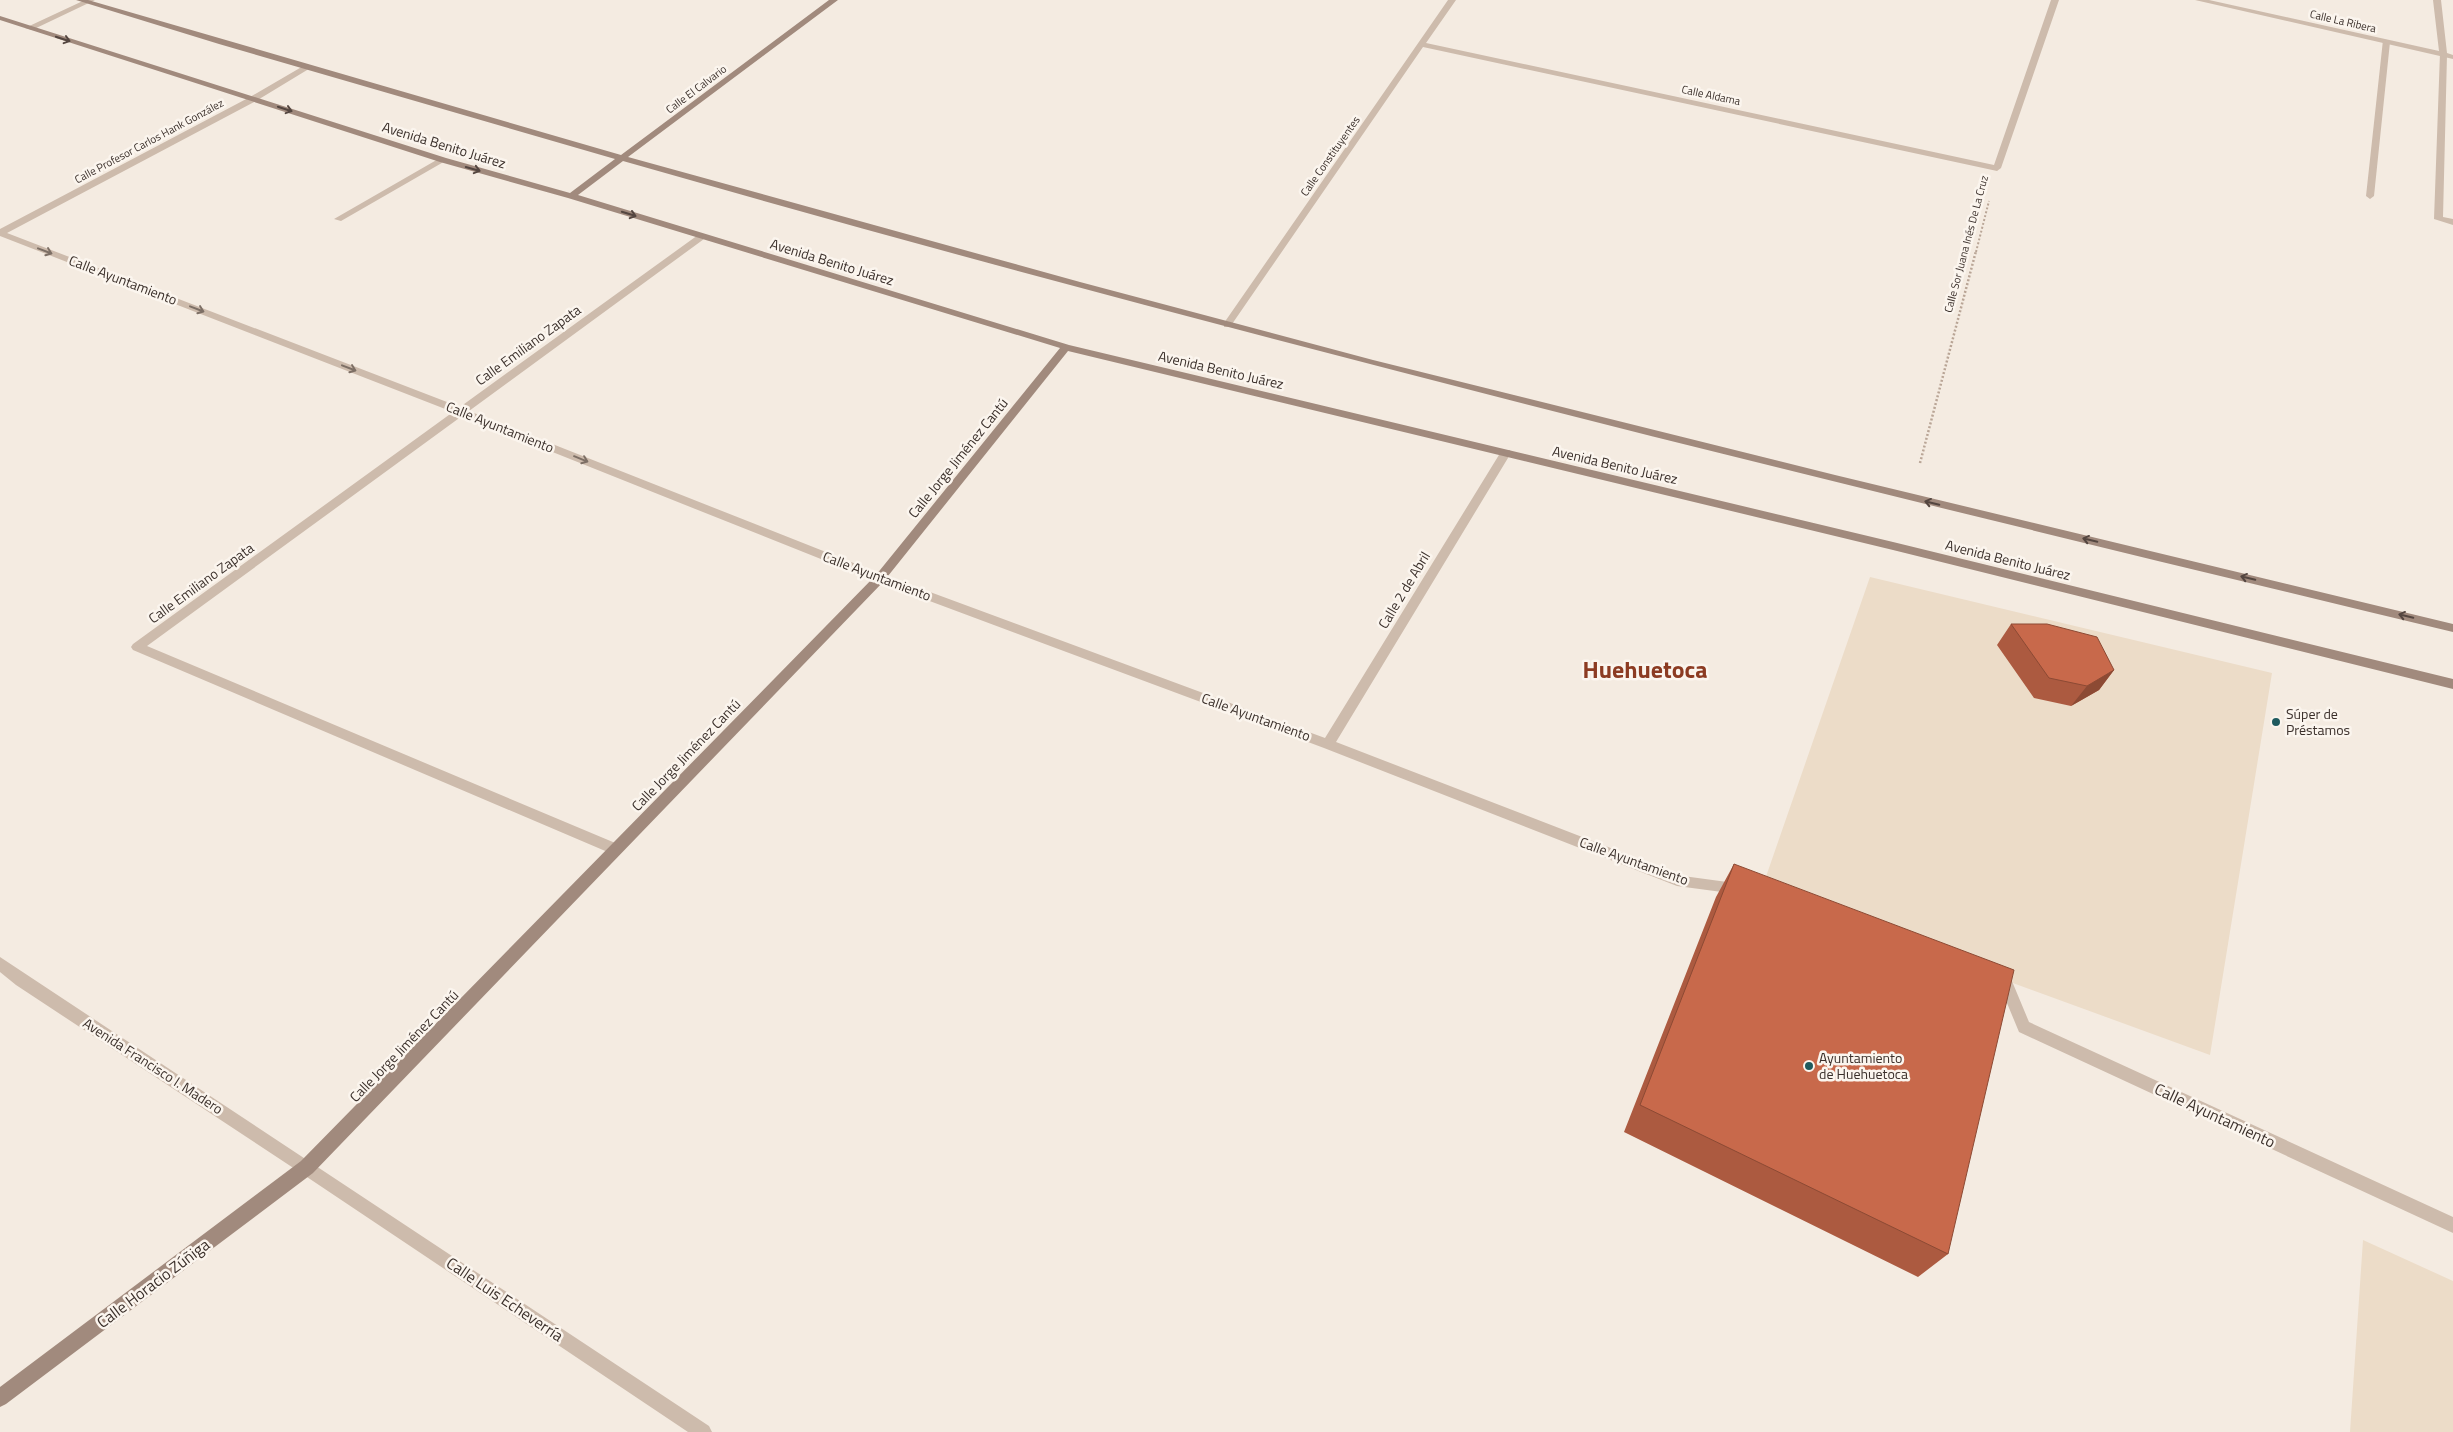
<svg xmlns="http://www.w3.org/2000/svg" width="2453" height="1432" viewBox="0 0 2453 1432" font-family="'Titillium Web',sans-serif">
  <style>
    .plaza { fill: #ecdcc8 }
    .lines { fill: none; stroke-linecap: round; stroke-linejoin: round }
    .path-far1 { stroke: #b9a596; stroke-width: 2; stroke-dasharray: 2 2; stroke-linecap: butt }
    .path { stroke: #b9a596; stroke-width: 2.5; stroke-dasharray: 2 2; stroke-linecap: butt }
    .service { fill: #cdbbac; fill-rule: evenodd }
    .minor { fill: #cdbbac; fill-rule: evenodd }
    .secondary { fill: #a18a7d; fill-rule: evenodd }
    .wall { fill: #ac5a40 }
    .shaded-wall { fill: #8c4a34 }
    .building { fill: #c8694b; stroke: #8c4a34 }
    .oneway { stroke: #544640 }
    .oneway2 { stroke: #7d6f65 }
    .poi-dot { fill: #1f5a5e; stroke: #fbf5ee; stroke-width: 2 }
    .labels { text-anchor: middle; stroke-width: 5; stroke-linejoin: round; paint-order: stroke }
    .far-street-label { font-size: 11px; fill: #3b302b; stroke: #fbf5ee }
    .street-label { font-size: 14px; fill: #3b302b; stroke: #fbf5ee }
    .poi-label { font-size: 14px; fill: #3b302b; stroke: #fbf5ee; text-anchor: start }
    .near-street-label { font-size: 16px; fill: #3b302b; stroke: #fbf5ee }
    .town-label { font-size: 24px; font-weight: bold; fill: #8c3b22; stroke: #fbf5ee }
  </style>
  <rect width="100%" height="100%" fill="#f4ebe1"/>
  <path class="plaza" d="M1870,577L2272,673L2210,1055L1761,891Z
    M2363,1240L2453,1281V1432H2350Z"/>
  <g class="lines">
    <path class="path-far1" d="M1976,252L1989,201"/>
    <path class="path" d="M1920,463L1976,251"/>
    <path class="service" d="M2383,40L2390,42L2374,196L2370,199L2366,196Z
      M2440,53L2447,55L2443,217L2453,219V225L2434,219Z"/>
    <path class="minor" d="M85,0H95L32,30L25,28Z
      M1448,0H1456L1426,43L1994,165L2051,0H2059L2001,168L1997,171L1423,47L1230,327H1224V323Z
      M2195,0H2209L2439,51L2433,0H2441L2447,53L2453,55V59Z
      M305,65L312,67L256,101L7,233L460,407L698,235H704V239L469,411L884,575L1325,738L1502,450H1510L1511,453L1336,742L1683,876L1742,884L1744,888L1742,892L1737,894L1677,886L1324,748L876,581L462,416L147,646L620,845L622,849L620,853L615,855L610,853L133,650L131,647L133,644L453,412L0,236V229L250,97Z
      M440,158L447,160L341,221L334,219Z
      M0,957L709,1426L712,1432H688L301,1173L16,985L0,972Z
      M2004,972L2009,974L2029,1022L2453,1217V1233L2019,1032L1997,979L1999,974Z"/>
    <path class="secondary" d="M76,0H88L621,155L829,0H838L628,157L1080,282L1373,360L1835,475L2453,624V632C1841,485 1229,335 623,161L578,195L1069,345L1893,542L2453,679V689L1893,550L1068,351L884,581L313,1173L6,1404L0,1407V1387L301,1161L876,575L1060,348L568,198L440,162L0,20V16L446,158L570,193L615,159L219,44Z"/>
  </g>
  <path class="wall" d="M2011,624L2114,670L2099,690L2071,706L2034,698L1997,645Z
    M1734,864L1948,1254L1918,1277L1624,1132L1716,897Z"/>
  <path class="shaded-wall" d="M2114,670L2099,690L2071,706L2087,686Z"/>
  <path class="building" d="M2011,624H2047L2097,637L2114,670L2087,686L2049,678Z
    M1734,864L2014,970L1948,1254L1640,1105Z"/>
  <defs><path id="oneway-shaft" d="M-6 0H5M1.5-3L5.5 0L1.5 3" fill="none" stroke-width="1.6" stroke-linecap="round" stroke-linejoin="round" transform="scale(1.25)"/></defs>
  <g class="oneway">
    <use href="#oneway-shaft" transform="translate(63 39) rotate(18)"/>
    <use href="#oneway-shaft" transform="translate(285 109) rotate(18)"/>
    <use href="#oneway-shaft" transform="translate(473 169) rotate(16)"/>
    <use href="#oneway-shaft" transform="translate(629 214) rotate(17)"/>
    <use href="#oneway-shaft" transform="translate(1932 503) rotate(-167)"/>
    <use href="#oneway-shaft" transform="translate(2090 540) rotate(-167)"/>
    <use href="#oneway-shaft" transform="translate(2248 578) rotate(-167)"/>
    <use href="#oneway-shaft" transform="translate(2406 616) rotate(-167)"/>
  </g>
  <g class="oneway2">
    <use href="#oneway-shaft" transform="translate(45 251) rotate(21)"/>
    <use href="#oneway-shaft" transform="translate(197 309) rotate(21)"/>
    <use href="#oneway-shaft" transform="translate(349 368) rotate(21)"/>
    <use href="#oneway-shaft" transform="translate(581 459) rotate(22)"/>
  </g>
  <g class="poi-dot">
    <circle cx="2276" cy="722" r="5"/>
    <circle cx="1809" cy="1066" r="5"/>
  </g>
  <g class="labels">
    <g class="far-street-label">
      <text transform="translate(2343 21) rotate(13)" y="4">Calle La Ribera</text>
      <text transform="translate(696 89) rotate(-37)" y="4">Calle El Calvario</text>
      <text transform="translate(1711 95) rotate(12)" y="4">Calle Aldama</text>
      <text transform="translate(149 141) rotate(-28)" y="4">Calle Profesor Carlos Hank González</text>
      <text transform="translate(1330 156) rotate(-55)" y="4">Calle Constituyentes</text>
      <text transform="translate(1966 244) rotate(-75)" y="4">Calle Sor Juana Inés De La Cruz</text>
    </g>
    <g class="street-label">
      <text transform="translate(444 145) rotate(17)" y="5">Avenida Benito Juárez</text>
      <text transform="translate(832 262) rotate(17)" y="5">Avenida Benito Juárez</text>
      <text transform="translate(123 280) rotate(21)" y="5">Calle Ayuntamiento</text>
      <text transform="translate(528 345) rotate(-36)" y="5">Calle Emiliano Zapata</text>
      <text transform="translate(1221 370) rotate(13)" y="5">Avenida Benito Juárez</text>
      <text transform="translate(500 427) rotate(22)" y="5">Calle Ayuntamiento</text>
      <text transform="translate(958 458) rotate(-51)" y="5">Calle Jorge Jiménez Cantú</text>
      <text transform="translate(1615 465) rotate(13)" y="5">Avenida Benito Juárez</text>
      <text transform="translate(2008 560) rotate(14)" y="5">Avenida Benito Juárez</text>
      <text transform="translate(877 576) rotate(21)" y="5">Calle Ayuntamiento</text>
      <text transform="translate(201 583) rotate(-36)" y="5">Calle Emiliano Zapata</text>
      <text transform="translate(1404 590) rotate(-59)" y="5">Calle 2 de Abril</text>
      <text transform="translate(1256 717) rotate(20)" y="5">Calle Ayuntamiento</text>
      <text transform="translate(686 755) rotate(-46)" y="5">Calle Jorge Jiménez Cantú</text>
      <text transform="translate(1634 861) rotate(20)" y="5">Calle Ayuntamiento</text>
      <text transform="translate(404 1046) rotate(-46)" y="5">Calle Jorge Jiménez Cantú</text>
      <text transform="translate(153 1066) rotate(33)" y="5">Avenida Francisco I. Madero</text>
    </g>
    <g class="poi-label">
      <text x="2286" y="719">Súper de<tspan x="2286" dy="16">Préstamos</tspan></text>
      <text x="1819" y="1063">Ayuntamiento<tspan x="1819" dy="16">de Huehuetoca</tspan></text>
    </g>
    <g class="near-street-label">
      <text transform="translate(2215 1115) rotate(25)" y="6">Calle Ayuntamiento</text>
      <text transform="translate(153 1283) rotate(-37)" y="6">Calle Horacio Zúñiga</text>
      <text transform="translate(505 1299) rotate(34)" y="6">Calle Luis Echeverría</text>
    </g>
    <g class="town-label">
      <text x="1645" y="678">Huehuetoca</text>
    </g>
  </g>
</svg>
